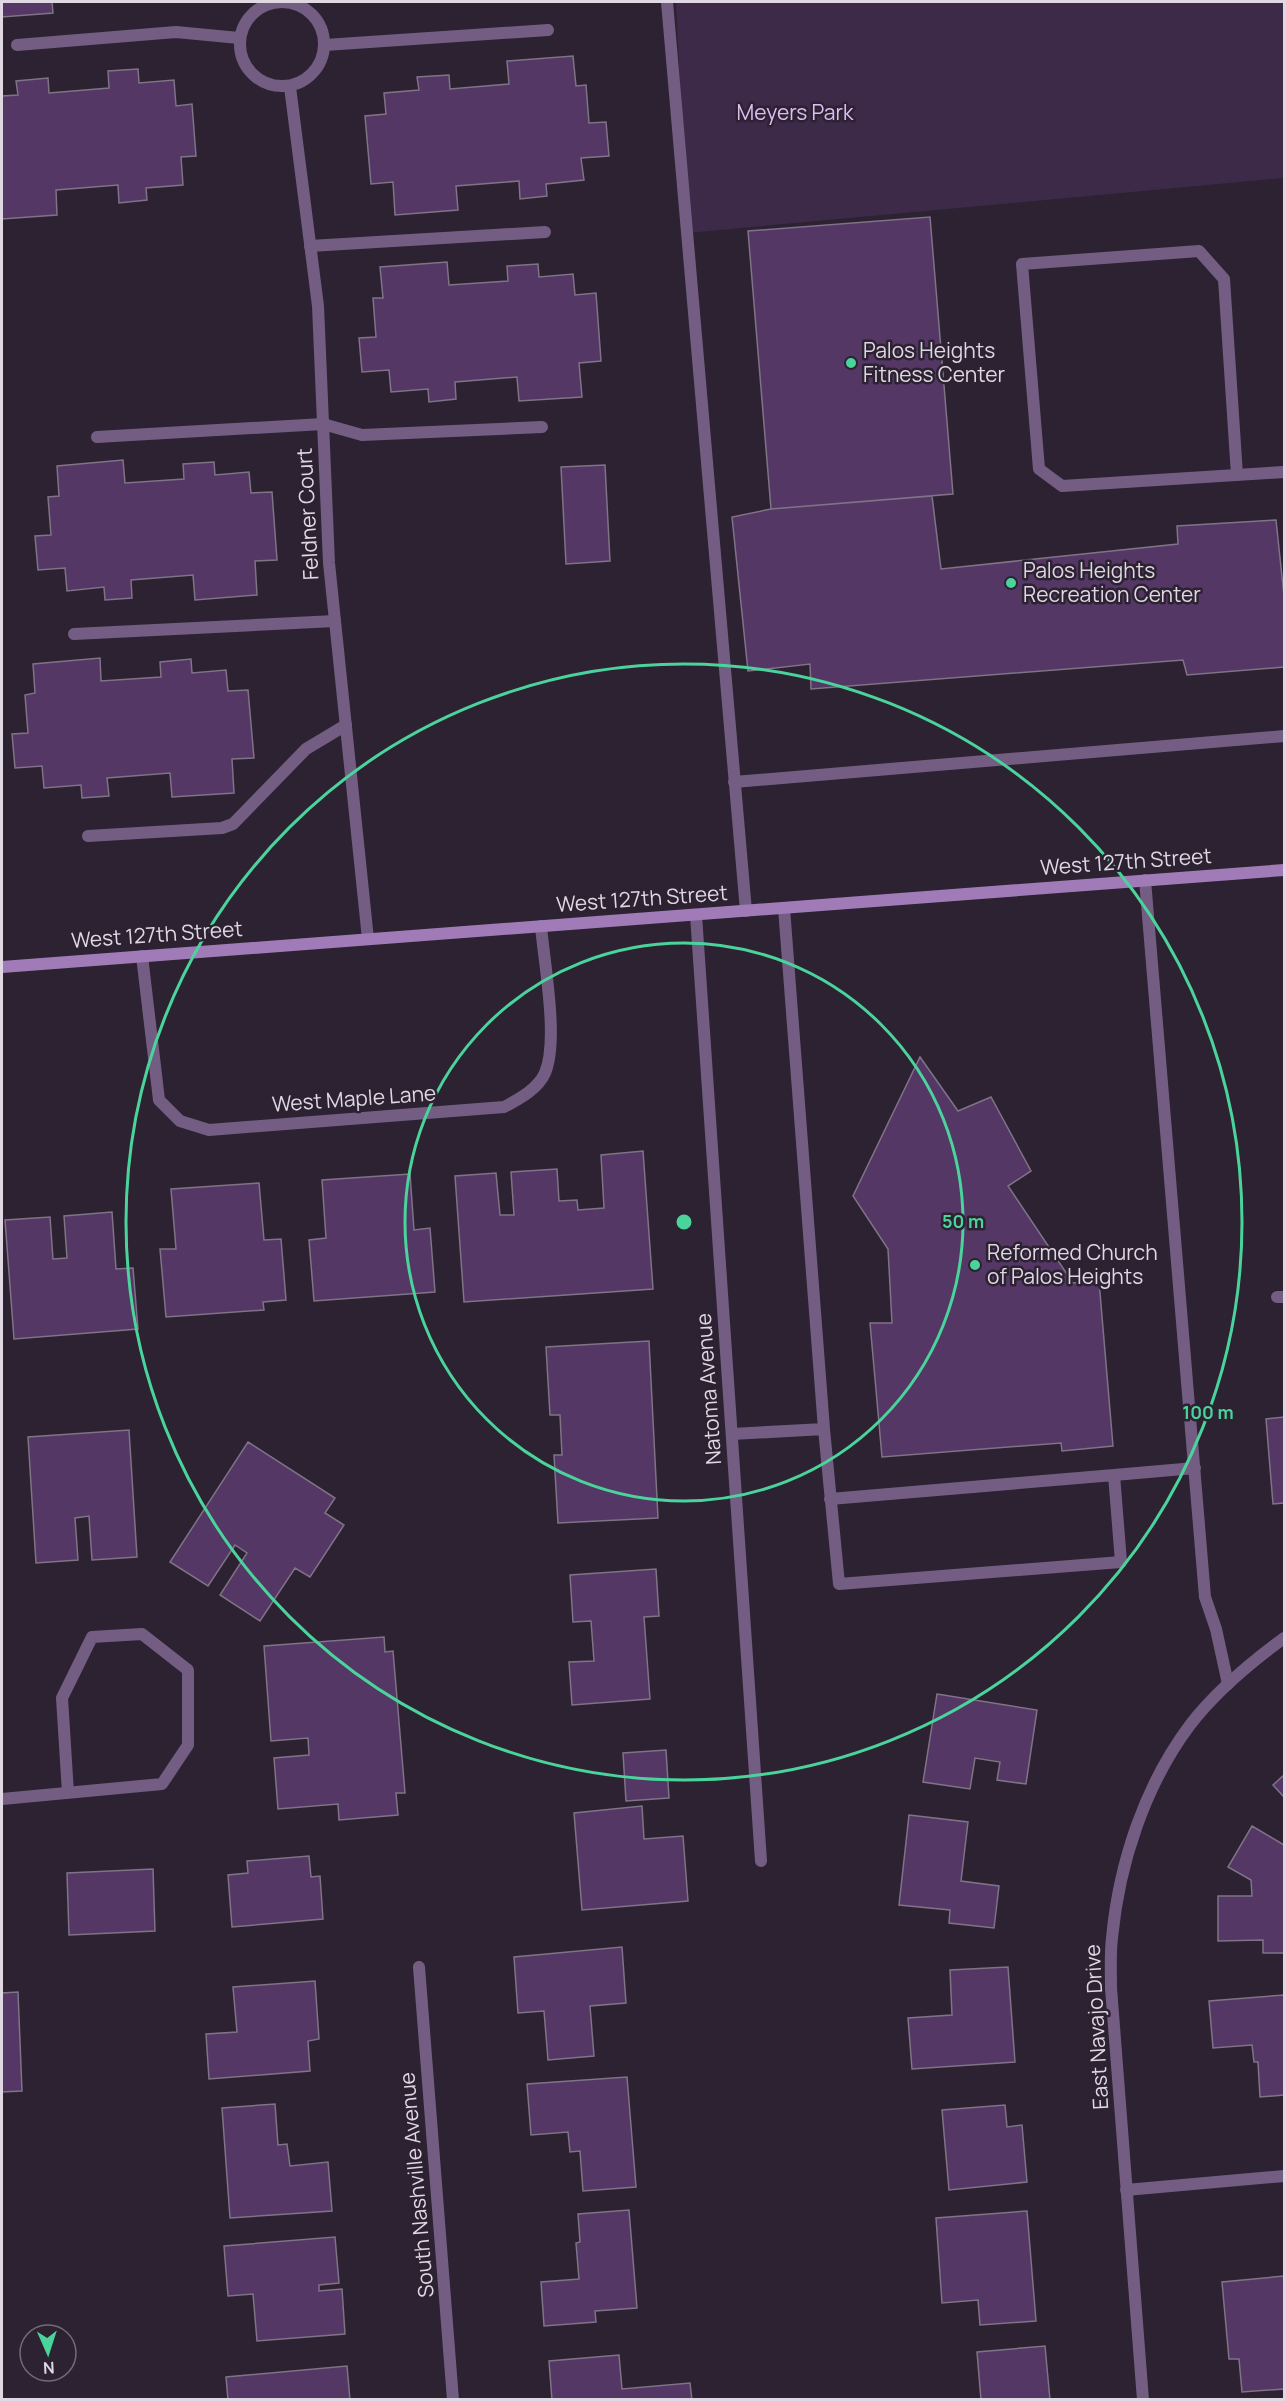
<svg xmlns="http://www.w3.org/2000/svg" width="1286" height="2401" viewBox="0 0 1286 2401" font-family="Manrope,sans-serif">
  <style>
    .green { fill: #3d2a48 }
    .building { fill: #543765; stroke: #7f7387; stroke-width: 1.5 }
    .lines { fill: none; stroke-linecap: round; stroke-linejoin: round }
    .lane { stroke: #745d82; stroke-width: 12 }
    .street { stroke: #745d82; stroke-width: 12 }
    .secondary { stroke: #a17bb7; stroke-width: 12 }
    .ring { fill: none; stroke: #4ad49c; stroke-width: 3 }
    .poi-dot { fill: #4ad49c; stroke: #2c2232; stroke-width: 2 }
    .labels { text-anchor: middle; stroke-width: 5; stroke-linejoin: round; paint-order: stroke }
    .park-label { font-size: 21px; fill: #dfbbf5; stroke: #2c2232 }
    .poi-label { font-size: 21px; fill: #dfd8e3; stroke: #2c2232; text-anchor: start }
    .street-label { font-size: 21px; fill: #dfd8e3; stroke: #2c2232 }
    .centre { fill: #4ad49c; stroke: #2c2232; stroke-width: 3 }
    .ring-label { font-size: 18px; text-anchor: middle; font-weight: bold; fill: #4ad49c; stroke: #2c2232; stroke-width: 5; stroke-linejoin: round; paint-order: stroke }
  </style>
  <rect width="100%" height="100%" fill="#2c2232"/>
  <path class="green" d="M676,2H1284V178L687,233Z"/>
  <path class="building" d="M2,2H52L53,13L2,17Z
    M573,56L576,86L586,85L589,123L606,122L609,156L581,158L584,180L546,184L547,196L520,199L519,181L456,186L458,210L395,215L393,182L371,184L365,116L386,114L384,93L419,90L417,77L449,75L450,89L509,84L507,61Z
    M138,69L139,83L174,80L176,106L192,104L196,156L181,157L183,185L146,188L147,200L119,203L118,185L56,190L57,215L2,219V96L18,95L16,81L48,78L49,93L109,88L108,71Z
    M930,217L953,494L771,509L748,231Z
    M447,262L449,285L508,281L507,266L538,264L539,277L573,274L575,295L596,293L601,361L579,363L582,397L519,401L517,377L455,382L456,399L429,402L428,389L391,392L389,370L362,372L359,338L376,337L373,298H383L380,267Z
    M123,460L125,483L184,479L183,464L214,462L215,475L249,472L251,493L272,492L277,560L255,561L257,595L195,600L193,575L131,580L132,598L105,600L104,587L67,591L65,568L38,570L35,536L51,535L48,497L59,496L57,466Z
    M605,465L610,561L566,564L561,467Z
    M932,496L941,569L1178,544L1177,526L1276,520L1284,596V667L1187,675L1183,660L811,689L810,664L748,671L732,517L771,509Z
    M100,658L101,681L161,677L160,662L191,659L192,673L226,670L228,691L248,690L254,758L232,759L234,793L172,797L170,773L107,778L109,796L82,798L81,785L44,788L42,766L15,768L12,734L28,733L25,695L35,693L33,664Z
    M920,1057L958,1111L991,1097L1031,1171L1008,1186L1073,1283L1099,1281L1113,1446L1062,1451L1061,1443L882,1457L870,1323H892L888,1249L853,1196Z
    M643,1151L653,1289L464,1302L455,1176L496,1173L500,1215H514L511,1172L557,1169L559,1201L577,1200L578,1210L604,1208L601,1155Z
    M410,1174L414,1230L430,1228L435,1292L314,1301L309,1240L326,1238L322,1180Z
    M259,1183L264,1240L281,1239L286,1300L263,1302L264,1310L166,1317L160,1249H176L171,1189Z
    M112,1212L116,1269L133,1268L138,1329L14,1339L5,1220L50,1217L53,1259L67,1258L64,1216Z
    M649,1341L658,1518L558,1523L554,1455H562L560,1415H550L546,1347Z
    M1284,1417V1503L1273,1504L1266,1419Z
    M129,1430L137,1557L92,1560L89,1516L75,1518L78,1560L36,1563L28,1437Z
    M248,1442L335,1498L325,1513L344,1525L310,1577L295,1568L260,1621L220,1595L247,1553L235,1545L208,1586L170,1562Z
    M656,1569L659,1616L644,1617L650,1699L572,1705L569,1662L594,1661L591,1621L573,1622L570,1575Z
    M384,1637L385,1652L393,1651L405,1793H396L398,1815L339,1820L338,1804L278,1809L274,1758L309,1755L308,1738L271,1741L264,1646Z
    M937,1694L1037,1710L1026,1784L997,1780L1000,1762L975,1758L970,1789L923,1782Z
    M666,1750L669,1798L626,1801L623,1753Z
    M1284,1775V1797L1273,1785Z
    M642,1806L644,1839L683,1836L688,1901L582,1910L574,1813Z
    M909,1815L968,1822L961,1881L999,1886L994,1928L949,1923L950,1910L899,1905Z
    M1252,1826L1284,1845V1953H1263V1940L1218,1941V1896H1252L1251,1880L1228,1867Z
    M309,1856L311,1877L320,1876L323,1919L232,1927L228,1875L248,1873L247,1861Z
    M153,1869L155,1931L69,1935L67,1873Z
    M622,1947L626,2003L590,2006L594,2056L548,2060L544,2011L518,2013L514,1957Z
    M1008,1967L1015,2062L912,2069L908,2018L952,2015L950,1970Z
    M315,1981L319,2039L308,2041L310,2071L209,2079L206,2034L237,2032L233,1987Z
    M18,1992L22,2091L2,2092V1993Z
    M1284,1995V2095L1260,2097L1258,2062H1254L1252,2045L1213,2048L1209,2001Z
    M627,2077L636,2187L583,2191L580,2151L570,2152L568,2132L531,2135L527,2084Z
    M275,2104L278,2145L287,2144L290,2166L328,2162L332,2211L230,2218L222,2108Z
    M1005,2105L1007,2127L1022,2125L1027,2182L949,2190L942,2110Z
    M629,2210L637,2308L595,2311L596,2322L544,2326L541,2282L579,2279L576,2243L580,2242L578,2214Z
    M1027,2211L1036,2321L980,2325L978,2300L942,2303L936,2218Z
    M335,2237L339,2283L319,2285V2291L342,2289L345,2334L257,2341L253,2294L228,2296L224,2246Z
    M1284,2276V2389L1242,2392L1239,2359H1229L1222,2282Z
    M1045,2346L1050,2400H981L977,2352Z
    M619,2355L622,2389L690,2383L692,2400H552L549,2361Z
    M347,2366L350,2400H228L226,2377Z"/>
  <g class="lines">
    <path class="lane" d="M667,2L746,911
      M17,45L176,32L239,38
      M325,45L548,30
      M310,246L545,232
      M97,437L323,424L362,435L542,427
      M1237,475L1224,279L1199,251L1022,264L1039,469L1062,486L1284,472
      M74,634L335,621
      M734,782L1284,736
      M88,836L222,828L233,824L306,749L346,725
      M1145,880L1205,1597L1216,1629L1228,1684
      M784,908L824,1429
      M142,956L159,1100L180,1121L209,1130L504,1107C519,1099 538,1089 545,1073C559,1040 544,963 541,926
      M732,1434L824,1429L839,1584L1121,1562L1114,1475L830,1499
      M1114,1475L1195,1468"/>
    <path class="street" d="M240 44a42 42 0 1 1 84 0a42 42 0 1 1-84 0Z
      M290,87L318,306L329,563L368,939
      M696,915L761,1861
      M1277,1297H1284
      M2,1799L162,1784L188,1745V1670L142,1634L92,1637L62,1698L68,1793
      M419,1967L453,2400
      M1126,2190L1284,2176
      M1143,2400L1111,1988C1111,1971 1110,1954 1112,1938C1119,1863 1145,1785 1190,1725C1216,1691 1250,1663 1284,1638"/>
    <path class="secondary" d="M2,967L1284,870"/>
  </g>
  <g class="ring">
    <circle cx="684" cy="1222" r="279"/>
    <circle cx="684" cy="1222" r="558"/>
  </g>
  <g class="poi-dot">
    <circle cx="851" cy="363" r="6"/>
    <circle cx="1011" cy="583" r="6"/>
    <circle cx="975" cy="1265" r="6"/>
  </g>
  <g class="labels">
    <g class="park-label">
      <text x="795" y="120">Meyers Park</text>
    </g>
    <g class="poi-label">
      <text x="863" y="358">Palos Heights<tspan x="863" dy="24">Fitness Center</tspan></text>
      <text x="1023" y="578">Palos Heights<tspan x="1023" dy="24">Recreation Center</tspan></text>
      <text x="987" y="1260">Reformed Church<tspan x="987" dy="24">of Palos Heights</tspan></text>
    </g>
    <g class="street-label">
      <text transform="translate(308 514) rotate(-93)" y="7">Feldner Court</text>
      <text transform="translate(1126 862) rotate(-4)" y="7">West 127th Street</text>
      <text transform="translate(642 899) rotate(-4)" y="7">West 127th Street</text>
      <text transform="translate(157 935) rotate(-4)" y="7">West 127th Street</text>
      <text transform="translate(354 1099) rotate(-4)" y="7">West Maple Lane</text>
      <text transform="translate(709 1389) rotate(-94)" y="7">Natoma Avenue</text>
      <text transform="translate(1097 2027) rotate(-93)" y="7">East Navajo Drive</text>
      <text transform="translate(417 2185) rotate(-95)" y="7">South Nashville Avenue</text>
    </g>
  </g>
  <circle cx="684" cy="1222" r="9" class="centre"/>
  <g class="ring-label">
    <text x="963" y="1228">50 m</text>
    <text x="1208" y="1419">100 m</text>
  </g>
  <rect width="1286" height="2401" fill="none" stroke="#dfd8e3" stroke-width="6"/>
  <g transform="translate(48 2353) rotate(177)"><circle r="28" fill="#2c2232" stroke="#746b79" stroke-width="1.5"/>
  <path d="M0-4.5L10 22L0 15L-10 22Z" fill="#4ad49c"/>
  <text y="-9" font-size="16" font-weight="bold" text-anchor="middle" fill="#dfd8e3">N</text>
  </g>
</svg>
